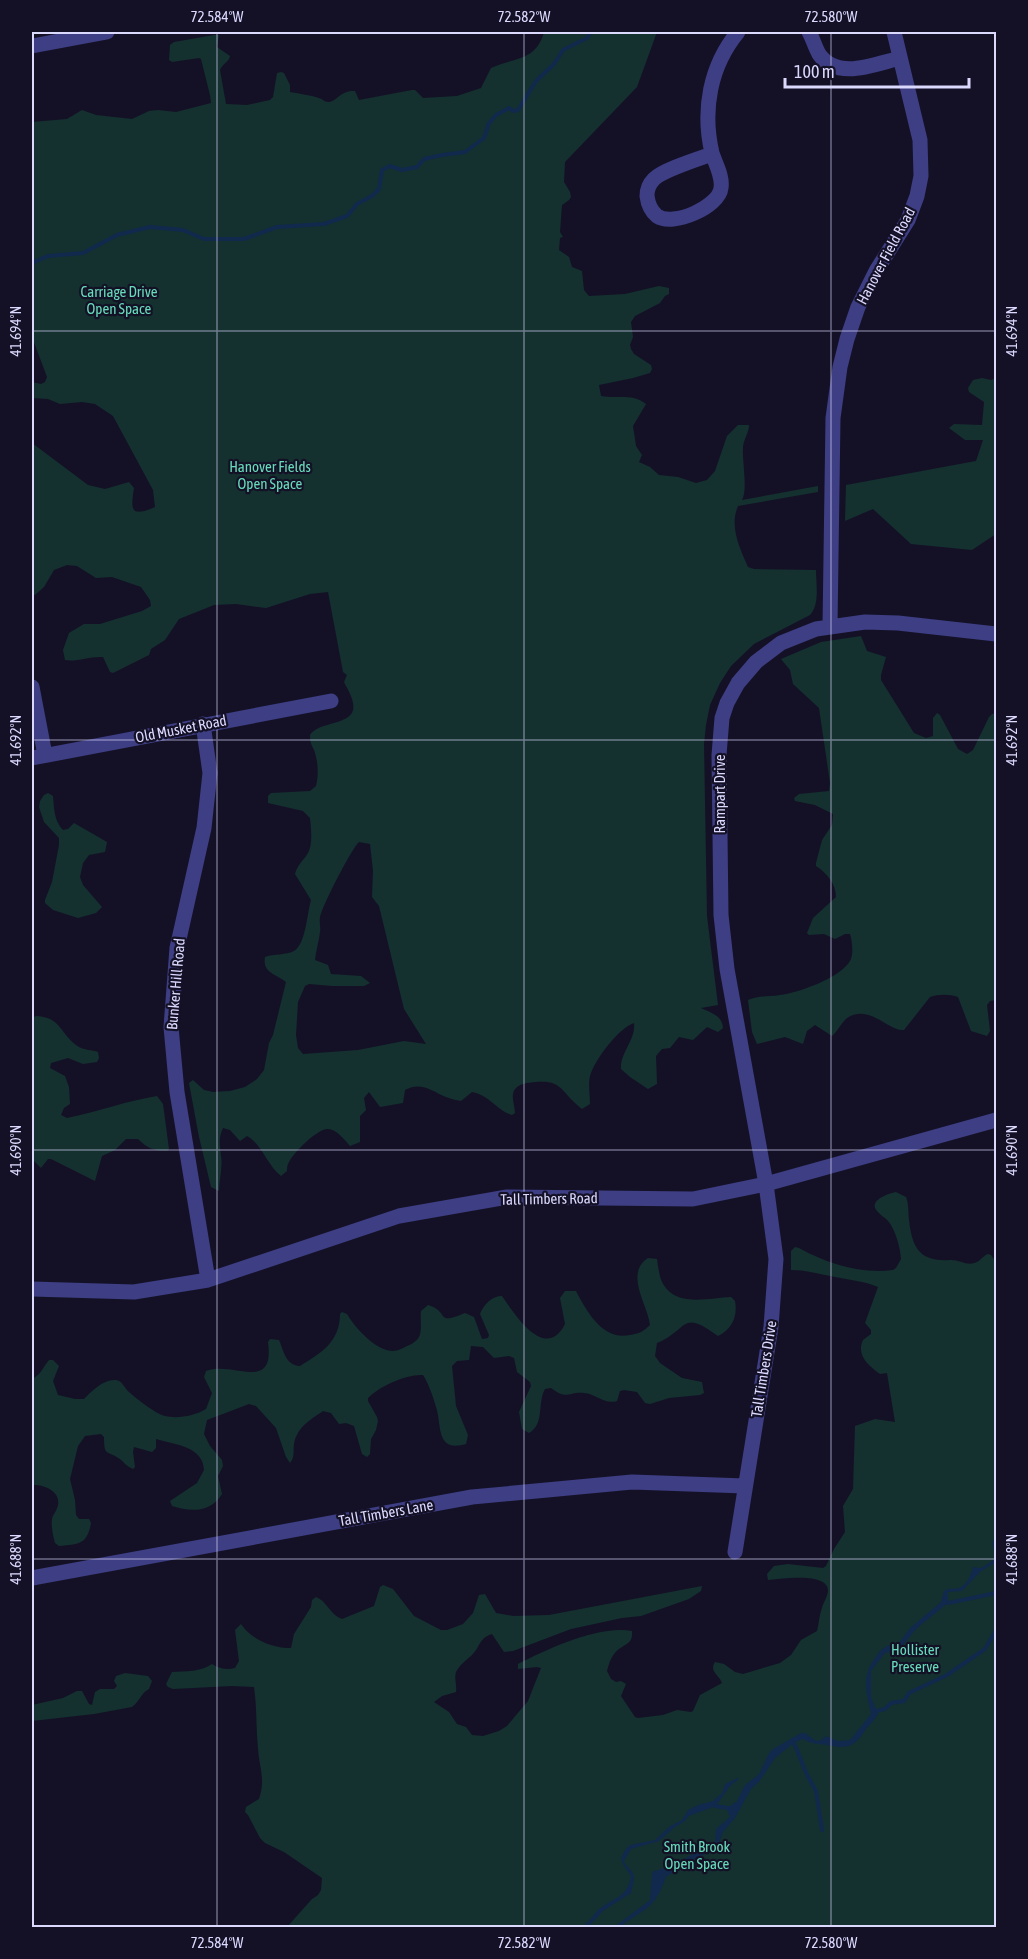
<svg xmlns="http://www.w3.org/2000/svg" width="1028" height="1959" viewBox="0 0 1028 1959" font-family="'Asap Condensed',sans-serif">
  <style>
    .green { fill: #14312f; fill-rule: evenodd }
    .water { fill: #11294c }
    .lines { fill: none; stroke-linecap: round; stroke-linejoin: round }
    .stream { stroke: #11294c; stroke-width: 4 }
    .minor { stroke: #3e3e84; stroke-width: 15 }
    .ticks { fill: none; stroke: #dbd9fe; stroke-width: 1.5; stroke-opacity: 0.45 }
    .labels { text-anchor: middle; stroke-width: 4.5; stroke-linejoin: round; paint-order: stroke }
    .street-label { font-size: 15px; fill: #dbd9fe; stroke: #141127 }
    .park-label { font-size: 15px; fill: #66dcba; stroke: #141127 }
    .neatline { fill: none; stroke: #dbd9fe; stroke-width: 2 }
    .ticks-label { font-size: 15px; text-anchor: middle; fill: #dbd9fe }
  </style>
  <rect width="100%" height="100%" fill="#141127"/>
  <path class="green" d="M544,32H657L637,87L565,162L564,182L570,192L571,197L569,200L562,205L560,232L563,237L560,238L559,250L569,257L572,267L582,271L584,290L589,296L625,294L659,286L669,288V294L665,296L660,303L635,316L631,322L633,337L630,345L631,349L634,354L651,365L652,369L650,373L633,378L599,385L601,396C617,399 633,393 646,404L633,426L636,446L642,455L639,462L650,467L659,475L678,477L696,483L707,480L715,471L727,436L738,425H749C749,433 743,440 743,448C742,462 748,489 742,500L818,486V492L738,506C729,527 740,548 748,567L754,569L816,570C816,584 820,604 810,615L754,644L731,666L720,683L710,705L706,725L704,744L707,916L718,1005L701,1008C711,1013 722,1015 723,1028L718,1032L707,1027L693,1040L679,1037L670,1048L662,1049L656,1056L657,1084L648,1089L630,1077L621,1069C620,1052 636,1040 634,1023C619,1028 595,1059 590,1076C588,1084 590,1095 590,1104L582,1109C557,1089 564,1078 527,1083C521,1084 514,1087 513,1094C512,1100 515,1107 515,1113L512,1115C496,1110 491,1096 472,1092L461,1101C456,1100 451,1099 446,1097C432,1091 421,1081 405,1090L403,1103L380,1107L369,1092L364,1098L366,1110L360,1116V1142L350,1146C345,1140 336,1129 328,1129C318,1128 293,1153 289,1162C287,1165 287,1168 287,1171L281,1176C267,1165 262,1144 247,1136L240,1141L230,1130L223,1128C218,1138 220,1146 221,1156C223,1167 219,1180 219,1191L211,1187L199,1137L189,1083L193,1080L204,1090L213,1092L230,1091L245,1087L257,1079L264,1070L269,1043L273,1035L286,982C277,974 262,973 265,957C273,954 287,955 294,951C306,944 307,913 311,900L295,874C297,865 304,860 308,853C313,843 311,829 310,818L303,811L268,803V796L271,793L310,791L316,786C319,774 318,761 314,750C311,744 310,742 310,735C317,724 337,725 348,717C360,709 349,692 344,682L347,675L343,672L328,592L310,594L266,608L236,604L214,605L179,619L165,640L151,649L149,655L113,673L110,672L103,657C90,656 77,662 65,660L63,650L69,633L84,624H100L142,611L151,606L150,600L141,587L112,577L96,578L77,566L67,565L54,570L44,587L35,595H32V443L88,485L105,489L129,482L134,488C130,512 132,517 155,507L153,490L113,416L95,404L82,402L60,404L48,399L32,398V382L41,384L45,382L47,377L32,337V122L67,119L82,110L96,115L132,119L149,111L158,110L176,112L211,103L210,95L201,59L199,58L172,62L169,60L170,45L174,42L214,35H219L217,47L230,56C229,62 222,64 220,70L226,104L247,105L270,100L273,97L277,73L281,72L284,73L290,85V92C300,94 310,95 319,98C323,99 324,102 328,102C337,102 340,90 355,91L359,100L412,90H415L423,98L457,96L481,88L491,68C516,57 536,61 544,32ZM359,842L370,844L373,871L372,897L379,906L404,1009L426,1044L404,1041L358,1050L303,1054L298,1048L296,1035L298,1002L305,986L309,984L332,986H364L370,983L361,976L331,974L328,965L315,960C316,950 319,941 320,932C321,927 319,922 320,918C321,908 352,848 359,842Z
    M982,378L991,380L996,378V534L972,550L911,544L873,509L845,521L846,485L976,461L983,440H965L949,428L954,424L982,425L984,402L969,392L968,388L973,380Z
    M861,636L867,651L886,657L881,675V680L914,733L926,738L933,736V718L937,713L940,715L958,749L967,754L973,750L989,717L992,714L996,713V814L994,816L996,825V1000L990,1001L987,1005L990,1031L987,1036L971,1031L958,997C950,994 938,994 930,997L904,1030C889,1032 869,1003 847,1018C841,1023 838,1031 832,1036L815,1025L807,1031L803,1044L785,1037L757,1044L752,1032L748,1000C759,995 769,997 780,995C798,993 840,978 850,961C854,954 852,940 850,934H845L835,939L824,934L809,935L807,933L813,918L836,897C836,884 827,873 816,866V863L822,840L832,825L833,814L815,805L795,801L794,798L799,794L829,791L830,783L819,708L793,684L790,670L781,659L821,642Z
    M48,793L53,796C54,808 54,821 63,830L68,829L74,823L107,842L105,852L89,855L83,863L80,877L83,885L102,907L96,913L78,918L53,910L45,903V900L52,882L59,845V838L44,822L39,807L40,801L44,795Z
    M36,1016C62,1017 60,1035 79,1047C84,1050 92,1050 98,1052L99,1058L97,1062L83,1064L68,1058L51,1063L50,1068L65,1076L69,1087L70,1104L64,1108L61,1115L67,1118C97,1112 126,1101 157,1096L163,1104L169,1149L167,1151C154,1151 147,1148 138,1139H126L115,1150L102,1156L95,1181L51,1159H48L41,1168L32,1159V1018Z
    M896,1192L906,1197C909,1205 908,1212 909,1220C912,1248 920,1262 950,1260C959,1259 967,1267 977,1262C981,1260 983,1256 988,1254L991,1255L996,1262V1927H287L312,1899L318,1895L321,1890L322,1878L284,1852L265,1843L260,1838L248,1815L245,1812L246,1807L259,1799C266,1778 259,1768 258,1748C256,1728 257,1707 254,1687L232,1686L173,1689L168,1687L166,1684L172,1672C186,1671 201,1672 212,1664C220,1669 227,1670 235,1668L239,1661L235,1630L241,1624C252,1640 272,1648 291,1648L294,1634L311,1607L312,1600L316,1597C327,1601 330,1615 342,1619L374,1606L380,1587L383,1585L393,1589L414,1616L441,1630H447L463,1624L473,1613L479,1595L485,1594L496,1613L513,1616L549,1615L702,1586L701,1591L689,1599L641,1616L622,1618L571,1629L513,1651L504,1652L492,1634C482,1637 481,1642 476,1650C471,1658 461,1662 456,1672C454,1678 457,1685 456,1692L442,1696L434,1702L449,1712L457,1724L466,1727L472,1735L483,1736L499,1731L507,1726L528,1701L541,1668L537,1667L518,1669V1664C548,1649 598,1625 632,1631C633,1643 627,1643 619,1649C612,1654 609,1663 607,1671L611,1679L616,1682L621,1681L626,1684L621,1696L635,1717L638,1718L663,1715L677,1710L691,1712L693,1711L700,1695L722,1683C719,1674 709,1672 715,1662L724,1664L735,1672L743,1674L780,1663L791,1655L801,1640L817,1631C819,1624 819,1616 822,1608C823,1603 828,1596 828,1590C827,1572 780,1579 768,1580L767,1574L774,1566L788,1564L823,1568L826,1566L834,1549L845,1532L843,1506L853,1489L855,1426L875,1419L895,1422L887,1373L880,1374C868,1365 856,1355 863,1340L871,1334V1330L865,1323L878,1287C864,1281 850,1280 835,1277C819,1274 807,1270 791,1270V1251L795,1247L799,1248C828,1264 860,1274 893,1270L896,1268L901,1259C900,1247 896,1232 889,1222C886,1218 877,1213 875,1208C872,1199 890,1193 896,1192Z
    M648,1258L657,1259C658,1266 659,1275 662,1282C675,1308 709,1298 731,1297L735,1301C738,1316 732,1329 718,1336C680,1308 689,1330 657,1343L655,1356L660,1363L682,1378L702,1382L704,1393L700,1395L669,1398L650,1404L645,1403L637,1392L624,1390L620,1391L617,1401C604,1405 597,1394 584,1393C568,1391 568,1401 551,1388L545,1389C537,1403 545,1424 529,1433L522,1429L519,1412L531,1386L530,1382L517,1372L514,1358L509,1356L494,1358L483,1347L471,1346L469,1360L457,1361L452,1366L456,1406L468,1435L466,1444C435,1453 442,1424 436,1407C433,1397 429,1384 423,1375C406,1374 380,1386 368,1398V1401L377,1417L378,1421L376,1430L371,1439L370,1454L367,1457L362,1454L354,1426L346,1423L339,1424L331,1413L323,1411C310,1420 297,1427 294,1444C293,1451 295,1457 290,1463L286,1457L276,1428L256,1406L249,1404L207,1420L204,1434L210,1446L222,1460L223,1466L218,1476L222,1494C210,1513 191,1512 172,1506L170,1501L197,1483L204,1470C203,1446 175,1445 156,1439V1448L152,1452L134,1447L133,1452L135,1467L133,1469C126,1466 125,1463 120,1459C107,1450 104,1457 104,1437L101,1434L85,1436L78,1446L70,1479L75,1500L76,1515L79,1519H89L91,1523C87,1545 79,1544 59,1546L55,1543C53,1536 51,1526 52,1519C53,1514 57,1511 58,1505C61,1491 43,1484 32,1485V1379C41,1375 43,1367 49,1360H53L59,1366L53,1381L58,1395L75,1399H84C92,1391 103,1379 116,1380C123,1381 124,1388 129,1392C137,1399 156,1414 165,1416C177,1419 195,1416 206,1409L212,1393L204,1377L206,1371C233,1360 275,1394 268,1342L270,1339L279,1340C284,1351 285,1365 300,1366C321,1353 340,1342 340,1314L342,1312L347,1314C355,1328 376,1351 393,1351C398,1351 403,1348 407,1346C412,1344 419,1340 420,1334C422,1327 420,1318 421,1311L428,1305C451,1312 434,1326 465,1313L474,1317L482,1339L488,1338L489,1335L480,1314C484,1304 492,1296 502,1296C514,1313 545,1363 565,1324L560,1298L565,1291H576C587,1312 603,1341 630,1335C639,1334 644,1331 650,1325C648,1305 624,1274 648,1258Z
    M125,1673L148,1676L152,1681L149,1689C141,1693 139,1702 132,1707L94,1714L32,1721V1705L63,1698L77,1691H82L89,1704L92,1705L95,1692L100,1689H114L117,1686L114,1681L116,1676Z"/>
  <path class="water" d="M996,1536V1562L980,1572L962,1591L948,1592V1603L917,1628L898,1651L885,1653L871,1671V1697L878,1714C875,1720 870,1724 866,1729C854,1748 848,1749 826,1745C816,1743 814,1745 803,1739L794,1743L775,1758L759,1782L751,1789L735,1818L723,1832L717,1848L687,1863L666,1877C655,1910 644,1908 620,1927H614L650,1900L652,1872L678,1863L696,1852L712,1846L715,1841L716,1829L730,1817L727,1810L730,1806L737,1801L745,1785L759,1774L769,1753L773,1749L801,1733H805L816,1741L821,1740L826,1736L838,1741L850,1740L871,1714C867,1691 860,1680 875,1658C879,1652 882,1648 889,1645L892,1649L895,1648L910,1628L941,1602L944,1591C950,1587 953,1590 959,1588C967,1585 971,1575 973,1567L981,1568L995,1559C997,1550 988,1546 996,1536Z
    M738,1778L739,1779L730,1786L716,1806L689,1816L684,1822L675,1827L659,1841L631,1849L624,1861C626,1866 630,1868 633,1873C636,1878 632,1887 631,1893L603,1911L588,1927H581C589,1923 592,1916 598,1910C613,1897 627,1899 631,1876L623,1864L621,1858L625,1850L630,1845L655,1840L670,1826L682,1820L688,1810L698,1805L713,1801L722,1793L725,1784Z"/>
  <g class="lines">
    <path class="stream" d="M32,263L48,256L83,253L117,235L150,227L183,230L204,239H244L277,227L324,224L347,216L357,204L372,196L379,189L382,170L390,166L402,170L417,167L424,159L442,155L465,152L484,138L489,123L496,115L509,108L513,111L518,110L536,81L554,64L563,50L587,38L591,32
      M948,1603L996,1593
      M877,1711L885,1709L891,1703L904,1701L909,1693L947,1675L985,1649L996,1630
      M794,1743L807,1775L816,1791L822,1830
      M715,1806L728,1808"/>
    <path class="minor" d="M809,32C813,39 815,47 819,54C837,81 875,64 900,58
      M32,46L107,32
      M712,154C698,159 663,170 654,179C649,184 647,190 647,196C648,204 651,211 657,216C673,227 719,207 721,188C723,176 715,163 712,153C702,110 710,66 738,32
      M830,626L833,418L840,367L847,339L858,307L876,271L908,220L917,196L921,176L920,140L894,32
      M32,687L45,755
      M203,724L210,773L204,828L177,948L171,1027L177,1092L208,1280
      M32,758L331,701
      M32,1289L134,1292L208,1280L399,1216L507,1197L693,1199L766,1184L996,1120
      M735,1552L771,1327L776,1259L766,1184L727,969L721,915L719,755L722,718L727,703L738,683L756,662L781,643L816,629L865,622L898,623L996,634
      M32,1578L472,1497L632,1482L745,1486"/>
  </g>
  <path class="ticks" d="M217,32V1928M524,32V1928M831,32V1928M32,331H996M32,740H996M32,1150H996M32,1559H996"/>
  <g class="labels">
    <g class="street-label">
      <text transform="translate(886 256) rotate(-62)" y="5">Hanover Field Road</text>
      <text transform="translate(181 729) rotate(-11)" y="5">Old Musket Road</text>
      <text transform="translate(720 794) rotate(-90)" y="5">Rampart Drive</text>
      <text transform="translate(176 984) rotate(-85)" y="5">Bunker Hill Road</text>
      <text transform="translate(549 1199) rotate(-1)" y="5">Tall Timbers Road</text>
      <text transform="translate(764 1369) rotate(-81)" y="5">Tall Timbers Drive</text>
      <text transform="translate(386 1513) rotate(-10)" y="5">Tall Timbers Lane</text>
    </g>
    <g class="park-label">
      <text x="119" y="297">Carriage Drive<tspan x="119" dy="17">Open Space</tspan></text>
      <text x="270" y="472">Hanover Fields<tspan x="270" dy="17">Open Space</tspan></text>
      <text x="915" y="1655">Hollister<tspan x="915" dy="17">Preserve</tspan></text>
      <text x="697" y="1852">Smith Brook<tspan x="697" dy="17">Open Space</tspan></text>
    </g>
  </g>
  <rect width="1028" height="1959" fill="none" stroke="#141127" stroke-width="66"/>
  <path d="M785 78v9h184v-9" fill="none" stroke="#dbd9fe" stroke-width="3"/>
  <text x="794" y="78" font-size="18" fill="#dbd9fe" stroke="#141127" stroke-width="4.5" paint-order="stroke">100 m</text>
  <rect x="33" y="33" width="962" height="1893" class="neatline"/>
  <g class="ticks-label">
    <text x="217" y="22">72.584°W</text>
    <text x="524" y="22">72.582°W</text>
    <text x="831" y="22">72.580°W</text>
    <text transform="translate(16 331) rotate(-90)" y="5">41.694°N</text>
    <text transform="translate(1012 331) rotate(-90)" y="5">41.694°N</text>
    <text transform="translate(16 740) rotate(-90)" y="5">41.692°N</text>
    <text transform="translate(1012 740) rotate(-90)" y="5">41.692°N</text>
    <text transform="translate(16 1150) rotate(-90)" y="5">41.690°N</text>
    <text transform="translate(1012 1150) rotate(-90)" y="5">41.690°N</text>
    <text transform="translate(16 1559) rotate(-90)" y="5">41.688°N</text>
    <text transform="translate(1012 1559) rotate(-90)" y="5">41.688°N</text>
    <text x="217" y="1948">72.584°W</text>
    <text x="524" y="1948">72.582°W</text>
    <text x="831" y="1948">72.580°W</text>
  </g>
</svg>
